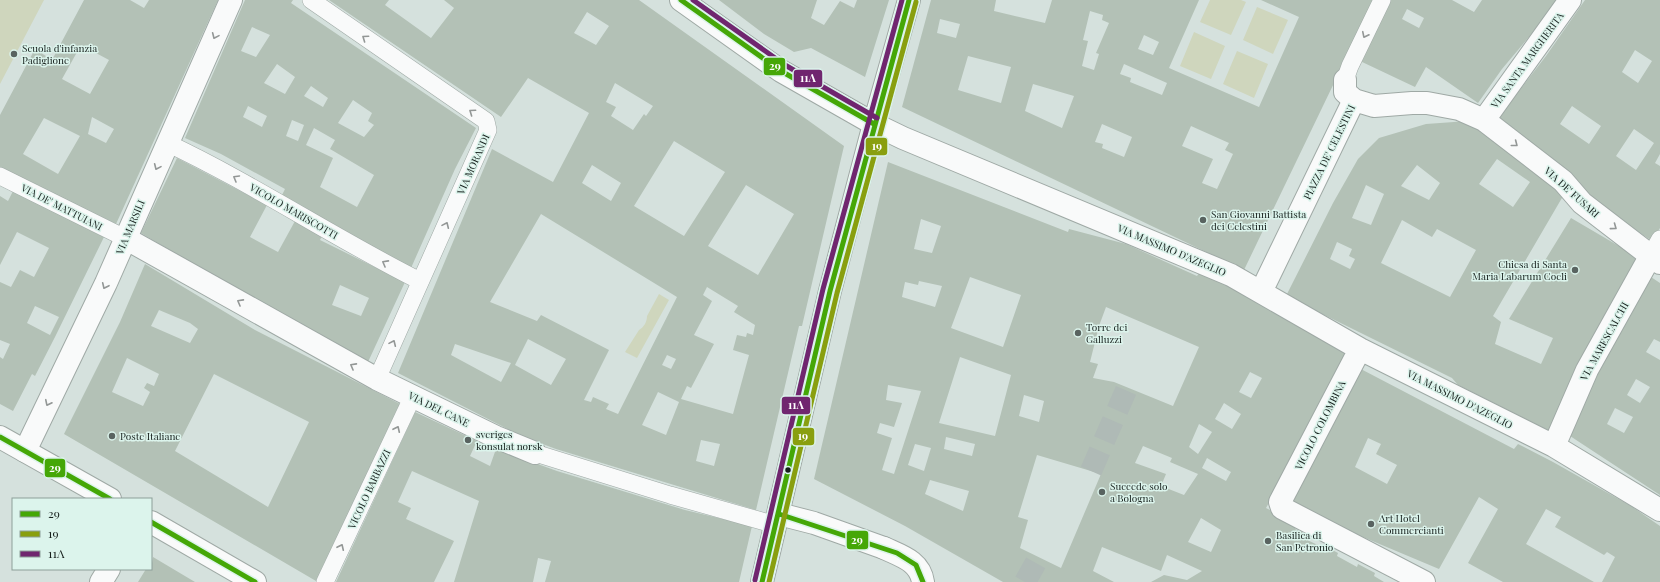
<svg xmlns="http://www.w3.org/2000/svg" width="1660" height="582" viewBox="0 0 1660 582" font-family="'Playfair Display',serif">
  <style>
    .green { fill: #cfd6bd }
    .building { fill: #b3c1b6; fill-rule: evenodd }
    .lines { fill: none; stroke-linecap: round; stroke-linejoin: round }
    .pedestrian-tunnel { stroke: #afbab6; stroke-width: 22; stroke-dasharray: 22 11; stroke-linecap: butt }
    .service-casing { stroke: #9fa9a5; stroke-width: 18 }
    .pedestrian-casing { stroke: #9fa9a5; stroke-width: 24 }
    .minor-casing { stroke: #9fa9a5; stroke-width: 24 }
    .tertiary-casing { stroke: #9fa9a5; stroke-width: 24 }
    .service { stroke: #f9fafa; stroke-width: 17 }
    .pedestrian { stroke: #f9fafa; stroke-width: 22 }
    .minor { stroke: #f9fafa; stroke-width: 22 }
    .tertiary { stroke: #f9fafa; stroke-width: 22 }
    .bus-1-casing { stroke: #dcf4ec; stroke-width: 8 }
    .bus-2-casing { stroke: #dcf4ec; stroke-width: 8 }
    .bus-3-casing { stroke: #dcf4ec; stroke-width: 8 }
    .bus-1 { stroke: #45a707; stroke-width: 5 }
    .bus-2 { stroke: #899f0f; stroke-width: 5 }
    .bus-3 { stroke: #70266f; stroke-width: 5 }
    .oneway { stroke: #939796 }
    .poi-dot { fill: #596360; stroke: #dcf4ec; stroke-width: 1.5 }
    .bus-dot { fill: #161f1c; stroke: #dcf4ec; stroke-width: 1.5 }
    .labels { text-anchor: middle; stroke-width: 3; stroke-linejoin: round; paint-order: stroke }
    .poi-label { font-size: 10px; fill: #161f1c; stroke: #dcf4ec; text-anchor: start }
    .street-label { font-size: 10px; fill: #161f1c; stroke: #dcf4ec }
    .line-badge { stroke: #dcf4ec; stroke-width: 1.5 }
    .badge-label { font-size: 11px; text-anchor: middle; font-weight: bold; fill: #fff }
  </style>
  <rect width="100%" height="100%" fill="#d5e1dd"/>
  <path class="green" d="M0,0H44L0,84Z
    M1210,0H1241L1246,2L1231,35L1200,22Z
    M1257,7L1288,20L1273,54L1243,40Z
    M1194,32L1225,46L1211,79L1180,66Z
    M1237,51L1268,64L1254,98L1223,84Z
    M659,294L669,300L637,358L625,352L639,330C644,327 647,322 647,316Z"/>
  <path class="building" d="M84,0H130L144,8L149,0H218L116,224L0,167V115L35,49L52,60ZM81,45L109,60L90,94L62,79ZM92,117L114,129L106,143L88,134ZM44,118L80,136L58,174L23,154Z
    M245,0H293L291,3L476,128L455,169L411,268L282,195L285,189L221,154L185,138ZM252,27L270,35L256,57L241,51ZM277,64L295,77L285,94L264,83ZM311,86L328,98L323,107L304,96ZM353,100L372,113L368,121L374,125L364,137L338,123ZM248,106L267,116L262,127L243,117ZM292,120L304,125L298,141L286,136ZM314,128L335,140L330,149L374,175L357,207L320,187L333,158L306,145Z
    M329,0H389L385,5L431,38L454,8L444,0H639L844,146L802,326H799L756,510L556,449L521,436L398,373L492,149L553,182L589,113L528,78L501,117ZM587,12L609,26L596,45L574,33ZM615,83L653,106L646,116L644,114L633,130L611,116L616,107L606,102ZM674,141L725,172L684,236L634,206ZM592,165L621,183L611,201L582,183ZM746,185L794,214L758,275L708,246ZM541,214L677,297L618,414L606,409L609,404L593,397L591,402L584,400L609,350L541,315L537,321L490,302ZM707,287L738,306L734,312L755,325L753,335L747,333L746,337L737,335L733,350L749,355L733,414L681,399L687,386L691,388L714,344L694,335L712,301L703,295ZM528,339L566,359L551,385L515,365ZM455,344L511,363L501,382L451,355ZM667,355L676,359L671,369L662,365ZM658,392L679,402L666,435L642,425ZM701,440L720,444L714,466L696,461Z
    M719,0H817L811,18L824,25L840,1L854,8L857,0H889L865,77L811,48L794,52L764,34Z
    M931,0H996L994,11L1045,23L1052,0H1199L1169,68L1259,107L1299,17L1261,0H1374L1244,270L902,107ZM1090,11L1103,15L1102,20L1109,23L1096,53L1099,54L1094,70L1082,66L1088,41L1083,40ZM940,19L960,24L956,38L937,33ZM1144,35L1159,42L1153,55L1138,49ZM968,56L1011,67L1001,103L958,90ZM1124,64L1167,83L1162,95L1130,82L1131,78L1120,74ZM1033,84L1074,96L1062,128L1025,111ZM1102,124L1132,137L1124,157L1102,148L1103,144L1095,142ZM1191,126L1229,143L1225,150L1233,154L1217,189L1202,183L1213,159L1182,146Z
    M1391,0H1452L1474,12L1482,0H1560L1502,69L1478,103L1426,67L1415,87L1360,61ZM1407,9L1424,18L1419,28L1402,19Z
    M1585,0H1660V154L1655,163L1660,166V228L1652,241L1577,190L1496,121L1546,56ZM1635,50L1652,61L1638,83L1622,72ZM1572,106L1601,126L1589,144L1560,124ZM1634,129L1654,143L1636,170L1616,156Z
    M1468,121L1566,191L1493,316L1501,322L1495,344L1541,364L1553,338L1509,319L1571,218L1641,259L1552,433L1458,385L1452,378L1286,296L1333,203L1358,159L1379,138L1426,124ZM1497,159L1530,182L1513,207L1479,184ZM1417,165L1440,183L1429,200L1401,186ZM1366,185L1384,194L1371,225L1352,218ZM1402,220L1432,237L1437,229L1476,250L1450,297L1381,263ZM1337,242L1352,249L1349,256L1355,259L1350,269L1330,259Z
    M177,158L267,205L250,237L278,252L295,221L322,236L320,240L405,282L368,362L283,317L141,233ZM340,285L369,298L361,316L332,305Z
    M888,162L1068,232L1069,229L1126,244L1197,276L1199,273L1238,290L1347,354L1319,410L1266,508L1297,524L1295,529L1305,534L1303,538L1322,547L1323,545L1338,553L1337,556L1357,567L1358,564L1375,573L1374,576L1384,582H1151L1164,575L1187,580L1202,571L1167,555L1161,571L1102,547L1093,571L1114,582H1003L905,526L814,479ZM921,219L941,226L932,253L914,249ZM970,277L1021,295L1003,347L951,328ZM919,281L942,286L935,307L902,297L905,282L918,285ZM1106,307L1199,347L1173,406L1114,382L1093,378L1098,364L1090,362L1099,326ZM960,357L1011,375L995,436L939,423ZM1250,372L1262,378L1251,398L1239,392ZM888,385L921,391L894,474L882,470L892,438L877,433L880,423L894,427L902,403L886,400ZM1024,395L1044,401L1039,422L1019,416ZM1224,403L1241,414L1232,429L1215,419ZM1199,424L1212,432L1198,454L1189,447ZM946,437L975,444L972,456L944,449ZM915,444L931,448L924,471L908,465ZM1143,446L1172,458L1170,462L1198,474L1184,495L1161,486L1166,474L1135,463ZM1037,455L1101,474L1061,568L1020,548L1028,520L1018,517ZM1207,458L1231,472L1226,481L1202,468ZM930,480L969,491L963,511L925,494ZM1201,518L1221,530L1211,552L1188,542Z
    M13,191L104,237L55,337L35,376L32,374L13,411L0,404V357L3,359L10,344L0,340V282L11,287L20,270L34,277L49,248L17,232L0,265V196L8,201ZM35,306L59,317L50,335L27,323Z
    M145,264L255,330L400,404L316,581L64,434L120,322ZM159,310L190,323L198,329L190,343L151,326ZM127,358L159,374L154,386L147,383L144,388L150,392L143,406L112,392ZM214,374L309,422L268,507L175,451Z
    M1651,277L1660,283V342L1654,339L1646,352L1660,360V495L1567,434L1586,392ZM1636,379L1650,387L1640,403L1627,395ZM1615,408L1633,417L1624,433L1607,424Z
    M1357,367L1514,449L1518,444L1553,462L1631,506L1660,526V582H1602L1615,557L1607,552L1604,555L1555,527L1561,517L1546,509L1526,544L1594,582H1503L1468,563L1498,509L1479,497L1439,569L1339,527L1291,504ZM1368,438L1381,444L1376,454L1397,465L1387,484L1355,467Z
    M415,412L477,441L470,456L490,466L496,449L557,471L685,510L752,526L739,582H545L551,561L538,558L533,582H454L479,501L412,471L398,502L411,508L406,519L454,541L434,582H336Z
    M153,557L195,582H138L146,569H151Z"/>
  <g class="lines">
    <path class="pedestrian-tunnel" d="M1091,471L1127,388
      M1025,582L1039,557"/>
    <g class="service-casing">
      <path id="service" d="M311,0L486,121L488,130L377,379
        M1345,80L1350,66L1382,0
        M167,143C254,184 334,238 420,281
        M0,176L125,238
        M1651,255L1660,239
        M535,453L670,495L776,525
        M325,582L413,396"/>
    </g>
    <g class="pedestrian-casing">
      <path id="pedestrian" d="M874,124L903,138L1231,275L1360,349L1554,446L1660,510
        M1261,292L1354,100
        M1360,349L1280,502L1282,508L1424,582
        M1554,446L1587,370L1651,255
        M884,548C901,556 920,561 923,582
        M101,582L109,569"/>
    </g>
    <g class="minor-casing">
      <path id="minor" d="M1345,80V92L1354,100L1374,106L1412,103H1427L1459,109L1484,120L1563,181L1582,203L1660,263
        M1484,120L1570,0
        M125,238L377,379L496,437L535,453
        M25,451L106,283L231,0
        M779,514L814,523L884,548"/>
    </g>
    <g class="tertiary-casing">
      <path id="tertiary" d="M681,0L781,71L874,124
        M0,437L110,499
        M151,522L255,582
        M762,582L830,291L874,124L909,0"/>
    </g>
    <use href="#service" class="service"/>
    <use href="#pedestrian" class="pedestrian"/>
    <use href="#minor" class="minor"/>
    <use href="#tertiary" class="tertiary"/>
    <g class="bus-1-casing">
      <path id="bus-1" d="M681,0L781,71L874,124
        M0,437L110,499
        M779,514L897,553L916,565L923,582
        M151,522L255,582
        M762,582L830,291L909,0"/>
    </g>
    <g class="bus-2-casing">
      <path id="bus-2" d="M769,582L837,293L916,2"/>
    </g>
    <g class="bus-3-casing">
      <path id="bus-3" d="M693,0L785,65L877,118
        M755,580L823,289L902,0"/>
    </g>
    <use href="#bus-1" class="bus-1"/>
    <use href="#bus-2" class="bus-2"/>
    <use href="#bus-3" class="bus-3"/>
  </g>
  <defs><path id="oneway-chevron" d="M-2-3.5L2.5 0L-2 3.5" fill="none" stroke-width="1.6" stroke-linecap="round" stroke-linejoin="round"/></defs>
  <g class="oneway">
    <use href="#oneway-chevron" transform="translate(1365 35) rotate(116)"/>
    <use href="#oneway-chevron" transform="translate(215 36) rotate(114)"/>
    <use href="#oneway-chevron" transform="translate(365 38) rotate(-145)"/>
    <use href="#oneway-chevron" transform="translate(472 112) rotate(-145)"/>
    <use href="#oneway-chevron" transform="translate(1515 144) rotate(38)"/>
    <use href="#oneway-chevron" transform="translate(157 167) rotate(114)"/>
    <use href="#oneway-chevron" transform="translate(236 178) rotate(-150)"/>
    <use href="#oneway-chevron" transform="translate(446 225) rotate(-66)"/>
    <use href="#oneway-chevron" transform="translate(1614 227) rotate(36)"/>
    <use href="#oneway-chevron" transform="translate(385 263) rotate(-151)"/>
    <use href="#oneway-chevron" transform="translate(105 286) rotate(115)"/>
    <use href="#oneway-chevron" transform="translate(240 302) rotate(-151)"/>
    <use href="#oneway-chevron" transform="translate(393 343) rotate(-66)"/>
    <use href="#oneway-chevron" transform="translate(353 366) rotate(-151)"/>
    <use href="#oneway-chevron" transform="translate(48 403) rotate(116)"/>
    <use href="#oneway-chevron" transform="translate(397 429) rotate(-65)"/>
    <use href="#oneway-chevron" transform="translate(341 547) rotate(-65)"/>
  </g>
  <g class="poi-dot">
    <circle cx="14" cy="54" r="4"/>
    <circle cx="1203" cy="220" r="4"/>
    <circle cx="1575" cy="270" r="4"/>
    <circle cx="1078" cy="333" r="4"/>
    <circle cx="112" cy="436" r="4"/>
    <circle cx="468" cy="440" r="4"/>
    <circle cx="1102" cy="492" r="4"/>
    <circle cx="1371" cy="524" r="4"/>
    <circle cx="1268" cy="541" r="4"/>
  </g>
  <circle class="bus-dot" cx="788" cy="470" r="3.5"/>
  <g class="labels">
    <g class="poi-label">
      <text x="22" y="52">Scuola d'infanzia<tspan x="22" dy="12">Padiglione</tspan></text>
      <text x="1211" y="218">San Giovanni Battista<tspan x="1211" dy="12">dei Celestini</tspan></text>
      <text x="1567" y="268" text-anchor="end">Chiesa di Santa<tspan x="1567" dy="12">Maria Labarum Coeli</tspan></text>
      <text x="1086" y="331">Torre dei<tspan x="1086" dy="12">Galluzzi</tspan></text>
      <text x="476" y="438">sveriges<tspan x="476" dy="12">konsulat norsk</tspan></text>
      <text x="120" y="440">Poste Italiane</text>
      <text x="1110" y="490">Succede solo<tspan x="1110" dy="12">a Bologna</tspan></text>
      <text x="1379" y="522">Art Hotel<tspan x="1379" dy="12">Commercianti</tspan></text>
      <text x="1276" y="539">Basilica di<tspan x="1276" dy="12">San Petronio</tspan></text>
    </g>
    <g class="street-label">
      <text transform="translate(1527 60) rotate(-54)" y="4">VIA SANTA MARGHERITA</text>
      <text transform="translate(1329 152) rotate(-64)" y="4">PIAZZA DE' CELESTINI</text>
      <text transform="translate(473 164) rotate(-66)" y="4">VIA MORANDI</text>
      <text transform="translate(1572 192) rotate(42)" y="4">VIA DE' FUSARI</text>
      <text transform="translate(62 207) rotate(27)" y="4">VIA DE' MATTUIANI</text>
      <text transform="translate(294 211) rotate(30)" y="4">VICOLO MARISCOTTI</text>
      <text transform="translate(130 227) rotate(-67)" y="4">VIA MARSILI</text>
      <text transform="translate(1172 250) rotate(23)" y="4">VIA MASSIMO D'AZEGLIO</text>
      <text transform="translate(1604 341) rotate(-61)" y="4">VIA MARESCALCHI</text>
      <text transform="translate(1460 399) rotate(27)" y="4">VIA MASSIMO D'AZEGLIO</text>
      <text transform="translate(439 409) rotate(26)" y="4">VIA DEL CANE</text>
      <text transform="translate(1320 425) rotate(-63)" y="4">VICOLO COLOMBINA</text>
      <text transform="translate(369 489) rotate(-65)" y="4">VICOLO BARBAZZI</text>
    </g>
  </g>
  <g class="line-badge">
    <rect x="763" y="57" width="23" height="19" rx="4" fill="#45a707"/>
    <rect x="793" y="69" width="30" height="19" rx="4" fill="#70266f"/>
    <rect x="865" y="137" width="23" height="19" rx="4" fill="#899f0f"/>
    <rect x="781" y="396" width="30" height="19" rx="4" fill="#70266f"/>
    <rect x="792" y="427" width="23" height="19" rx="4" fill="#899f0f"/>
    <rect x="44" y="458" width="22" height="20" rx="4" fill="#45a707"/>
    <rect x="846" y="530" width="23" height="20" rx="4" fill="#45a707"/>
  </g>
  <g class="badge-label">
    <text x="775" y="70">29</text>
    <text x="808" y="82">11A</text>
    <text x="877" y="150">19</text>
    <text x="796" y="409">11A</text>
    <text x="803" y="440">19</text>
    <text x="55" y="472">29</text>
    <text x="857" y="544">29</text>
  </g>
  <rect x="12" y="498" width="140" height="72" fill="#dcf4ec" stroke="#8d9f99"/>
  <rect x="20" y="511" width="20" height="6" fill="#45a707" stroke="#8d9f99"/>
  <text x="48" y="518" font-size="12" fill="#161f1c">29</text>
  <rect x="20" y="531" width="20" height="6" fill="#899f0f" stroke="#8d9f99"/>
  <text x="48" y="538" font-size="12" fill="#161f1c">19</text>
  <rect x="20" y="551" width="20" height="6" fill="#70266f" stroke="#8d9f99"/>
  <text x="48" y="558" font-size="12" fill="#161f1c">11A</text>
</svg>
